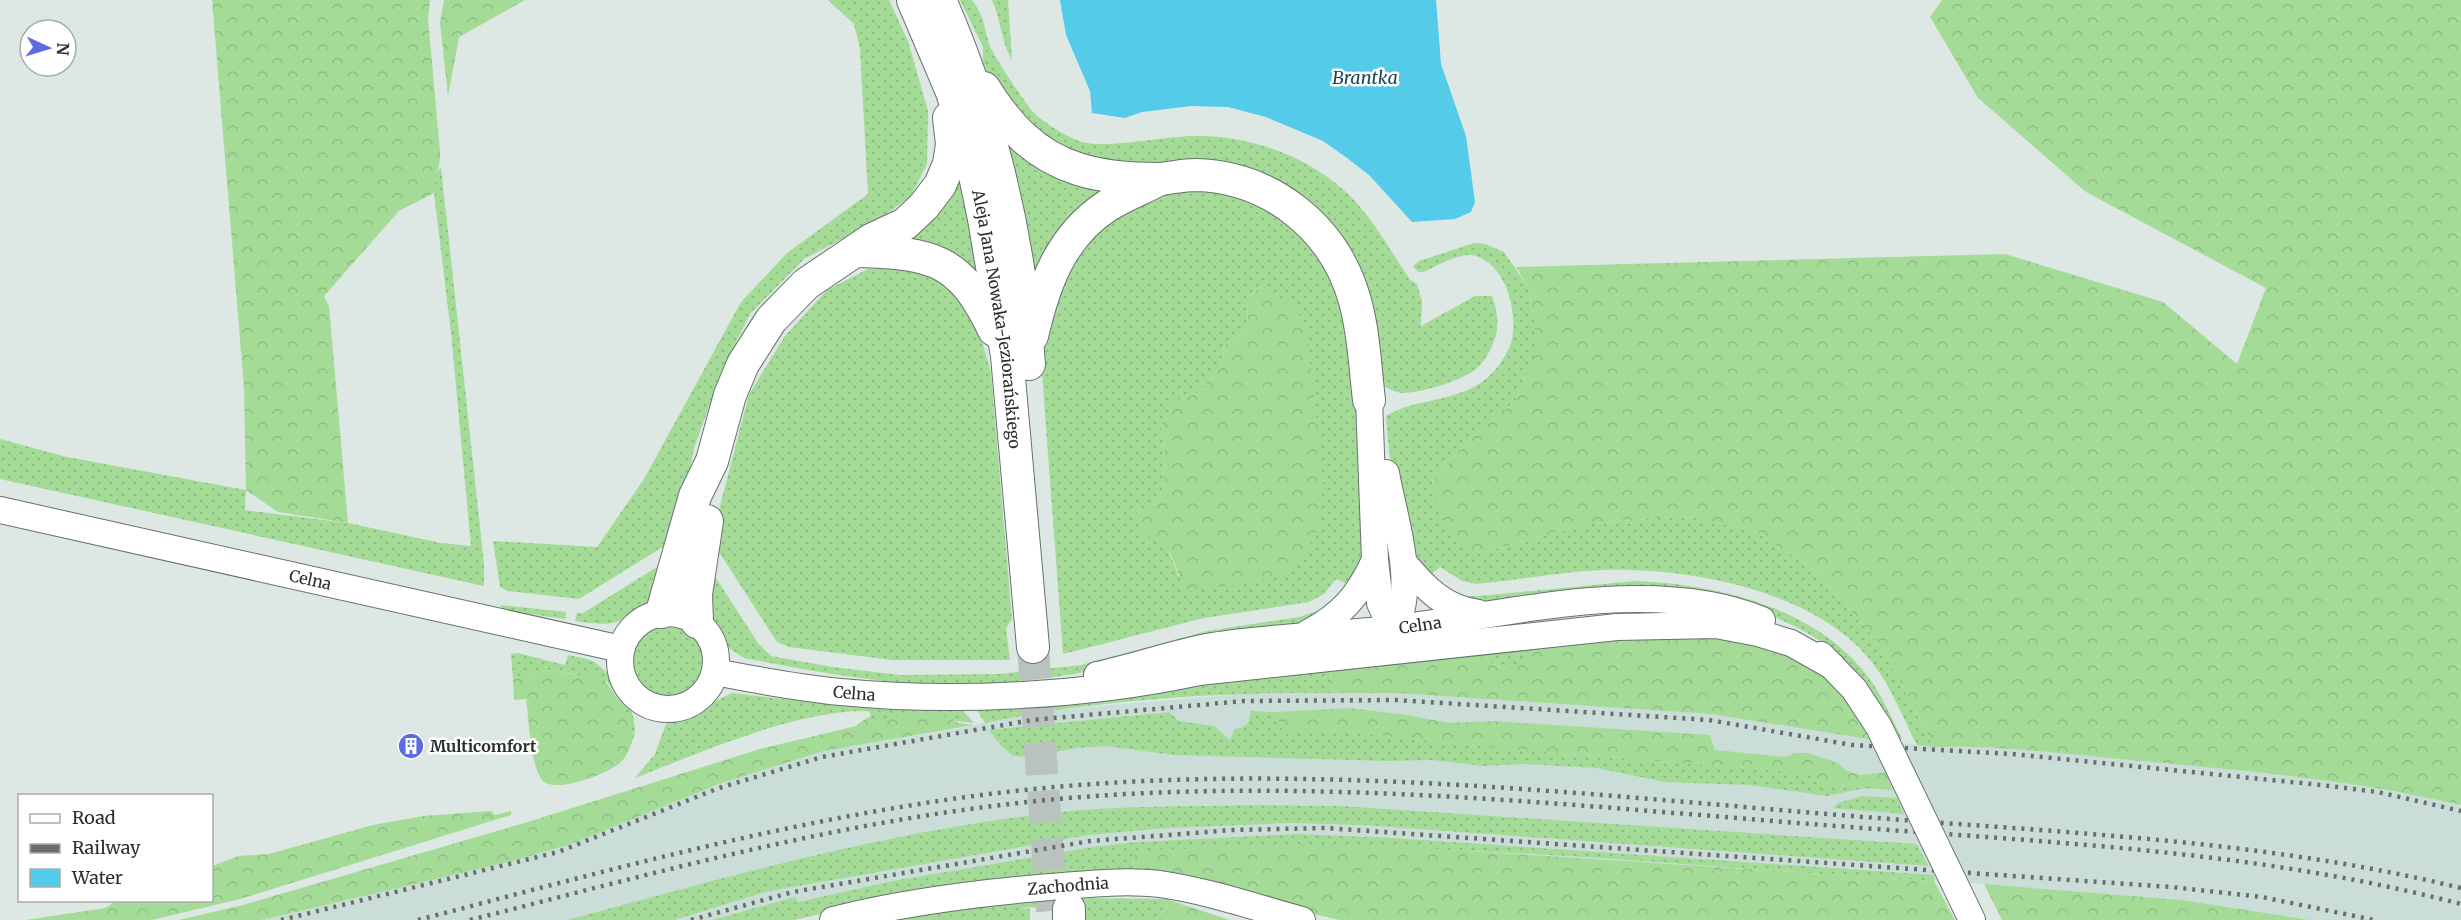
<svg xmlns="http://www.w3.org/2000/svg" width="2461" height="920" viewBox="0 0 2461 920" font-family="Merriweather,serif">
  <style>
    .built { fill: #cbddd8 }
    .grass { fill: url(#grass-dots); fill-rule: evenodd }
    .forest { fill: url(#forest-crowns) }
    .water { fill: #54cbe8 }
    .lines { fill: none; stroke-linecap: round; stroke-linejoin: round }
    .major-tunnel { stroke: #b9c2bf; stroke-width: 32; stroke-dasharray: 32 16; stroke-linecap: butt }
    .minor-casing { stroke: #68716f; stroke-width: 28 }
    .major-casing { stroke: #68716f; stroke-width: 34 }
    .minor { stroke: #fff; stroke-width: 26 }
    .major { stroke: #fff; stroke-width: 32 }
    .rail { stroke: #686e6c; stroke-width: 4.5; stroke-dasharray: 3 6; stroke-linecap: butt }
    .minor-bridge-casing { stroke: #68716f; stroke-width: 28; stroke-linecap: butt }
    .minor-bridge { stroke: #fff; stroke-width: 26 }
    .labels { text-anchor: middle; stroke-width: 5; stroke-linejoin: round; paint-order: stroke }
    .street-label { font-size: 16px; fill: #2a2e2d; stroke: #fff }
    .poi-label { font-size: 16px; font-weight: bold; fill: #2a2e2d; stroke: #fff; text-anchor: start }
    .water-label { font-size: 18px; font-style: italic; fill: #144854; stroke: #fff }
  </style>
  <defs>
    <pattern id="grass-dots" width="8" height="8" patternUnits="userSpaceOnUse" patternTransform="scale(1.5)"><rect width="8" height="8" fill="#a4dc97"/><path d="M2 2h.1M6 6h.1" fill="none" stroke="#8dbd82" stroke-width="1.8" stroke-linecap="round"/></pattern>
    <pattern id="forest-crowns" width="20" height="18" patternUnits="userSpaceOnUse" patternTransform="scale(1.5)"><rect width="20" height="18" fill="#a4dc97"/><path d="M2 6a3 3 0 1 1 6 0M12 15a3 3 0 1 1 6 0" fill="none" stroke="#8dbd82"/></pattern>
  </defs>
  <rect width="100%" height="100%" fill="#dde7e4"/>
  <path class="built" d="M1307,693H1396L1711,714L1917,745L2011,748L2255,771L2333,781L2432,798L2461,805V920H2310L2182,900L1984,884L1408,847L743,920H262L550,850L719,784L824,751L968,727L1007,716L1064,709L1241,694Z"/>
  <path class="grass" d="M828,0H889L908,41L928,111L927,164L911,196L878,220L804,259L750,314L723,368L694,448L680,519L669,543L579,599L508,591L500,587L493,541L597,547L644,479L741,302L787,253L868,194L860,49L854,24Z
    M960,0H972C986,19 983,26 990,46C993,55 1028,108 1035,114C1048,125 1066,137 1082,142C1105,149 1167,136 1195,136C1251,135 1313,158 1352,198C1375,222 1392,253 1410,280L1417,284L1422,301L1421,326L1475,296H1492C1502,321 1498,344 1480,365C1467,380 1421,393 1402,393C1394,392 1387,388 1380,384L1329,225L1145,168L1061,155L992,88L983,61V47Z
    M992,0H1008L1012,60C1001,42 1001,20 992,0Z
    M1000,133L1108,184L1035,291Z
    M964,163L985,290L885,245Z
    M441,167L484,564V586L0,479V439L67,457L246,490L245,510L348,523L441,543L471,546L451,333L434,193V176Z
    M1187,189L1228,193L1267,205L1302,229L1338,284L1356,370L1364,542L1362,566L1354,587L1336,579L1324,594L1309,602L1204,618L1063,654L1040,347L1078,239L1151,194ZM1260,287L1292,305L1309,344L1301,562C1253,589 1230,581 1178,576C1172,549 1154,531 1136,511L1156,504L1162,491L1165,458L1161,426L1175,401L1197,393L1221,367L1224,345L1248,330L1247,298Z
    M1474,243L1485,244L1504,252L1528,287L1535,323V353L1515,402L1470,439L1432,482L1480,553L1590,523L1691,516L1756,532L1815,570L1882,647L1934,747L1917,745C1903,719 1892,688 1874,665C1820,591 1689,567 1603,570C1561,572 1518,580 1476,584L1462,581L1440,567L1426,579C1400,535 1389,467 1386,416C1417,397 1459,403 1488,377C1496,371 1508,353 1511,343C1519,316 1507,265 1476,256C1461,251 1437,266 1424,272H1418L1413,266L1419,261Z
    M904,265C921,272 940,279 955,291C972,304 986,352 991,373L1012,619L1006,628L1010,660H892L789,647L777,642L719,552V510L749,394L785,336L827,290L868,269Z
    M665,562L654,601C617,622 620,628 575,621L577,613H583Z
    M712,572L758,643L771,656L833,667L900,675L999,674L1081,665L1207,631L1299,617L1329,607L1313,622C1206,645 1097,677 987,684C905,689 824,673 744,658L726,646L708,619Z
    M1635,581C1716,584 1814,607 1866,674C1881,693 1891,717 1902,738L1900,740C1882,706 1847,658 1814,637C1802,629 1787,623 1773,616L1481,604L1442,590L1447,588L1466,596H1479Z
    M500,605L566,612L565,619L503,610Z
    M632 660a36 36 0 1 1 72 0a36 36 0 1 1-72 0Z
    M1542,644L1515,669C1499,669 1489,666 1483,651Z
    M518,653L565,665L568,655C576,657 589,658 596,663C613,676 640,711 634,736L625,709L607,681L551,670L513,678L511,654Z
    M1330,668L1332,693C1220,692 1093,700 985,723L976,709Z
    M732,693L783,699L960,708L974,723L905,715L878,722L865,719L871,716L869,711C799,709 701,752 635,778L655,754L666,724L674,718L687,715Z
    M1251,711L1275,712L1283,730H1329L1517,750L1800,772L1809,774L1820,785L1865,788L1827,796L1749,785L1665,782L1596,768L1525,764L1482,766L1432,760L1389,761L1174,755L1106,746L1076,748L1032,757L1013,756L1000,745L989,730L1169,712L1179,721L1214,726L1230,740L1235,729C1247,727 1249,724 1251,711Z
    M1862,796L1897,798L1904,814L1833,808L1838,803Z
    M1258,805L1341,806L1916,844L1929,866L1364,825L1289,823L1167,828L1089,835L769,891L674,920H567C726,877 885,832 1050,813C1118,805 1189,807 1258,805Z
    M1297,834L1393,838L1934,875V881C1668,866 1401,834 1134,852L1133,871L856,905L795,920H712L795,897L798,902L893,881L1092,847L1137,842Z
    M1093,898L1166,899L1167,920H1083L1058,906L1021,908L1030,909V920H892L989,906Z"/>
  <path class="forest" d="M212,0H430L428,19L440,151C441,168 434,175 434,193L399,211L324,296L329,306L348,523L278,512L246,490L244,388Z
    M444,0H525L459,37L448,96L440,22Z
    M1942,0H2461V805C2356,780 2249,771 2142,761C2073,755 2004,745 1934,747L1882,647L1815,570L1756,532L1691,516L1590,523L1480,553C1442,534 1442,520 1432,482L1470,439L1515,402L1535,353V324L1528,287L1516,267L2005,254L2163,302L2237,364L2266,288L2086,192L1978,98L1930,17Z
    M1260,287L1293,305L1307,329L1323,480L1320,525L1301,563L1279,575L1248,583L1186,592C1170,560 1179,549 1142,534L1136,511L1156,504L1162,491L1165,458L1161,426L1175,401L1197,393L1221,367L1224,345L1248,330L1247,298Z
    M1719,630C1747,640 1779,648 1806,661C1834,674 1856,714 1869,739L1711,714L1396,693H1332L1330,668L1483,651C1489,666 1499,669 1514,669L1542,644Z
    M551,670L581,676L598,671L625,709L634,736C631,745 628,754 622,761C611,773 554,795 542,780C530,765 529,718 526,699L514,700L513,678Z
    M1349,708L1407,715L1449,723L1493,721L1710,735L1715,750L1785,757L1794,753H1808L1838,763L1847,771L1861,775L1885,772L1893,790L1820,785L1809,774L1800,772L1517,750L1329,730H1283L1275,712Z
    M917,711L933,712L959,723L974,725L824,751L719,784L571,844L516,860L262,920H178L243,905L531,821L760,749L856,726L865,719L878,722Z
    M491,811L495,815L511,811V815L240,899L152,920H26L105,908L116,901L212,900V866L238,856L269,854L373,825L423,816Z
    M1319,845L1408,847L1934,881L1955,920H1339L1133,871L1134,852L1225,846Z
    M1984,884L2182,900L2310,920H2002Z
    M1166,899L1230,920H1167Z"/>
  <path class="water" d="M1060,0H1436L1441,64L1466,136L1475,202L1471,212L1455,219L1412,222L1369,175L1347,158L1323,141L1266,117L1228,107L1191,106L1142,112L1125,118L1092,113L1090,91L1066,35Z"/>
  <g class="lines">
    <path class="major-tunnel" d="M1033,647L1052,911"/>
    <g class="minor-casing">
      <g id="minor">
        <path d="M1369,400L1375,560L1380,603L1387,619L1408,635"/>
        <path d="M1386,473C1395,523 1422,598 1387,640"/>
        <path id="s1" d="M0,510L621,649"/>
        <path d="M1405,564C1425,588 1445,609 1478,613"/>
        <circle cx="668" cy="661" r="48"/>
        <path d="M1308,633C1343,614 1358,596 1375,560"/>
        <path d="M1821,655L1854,689L1879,727"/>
        <path id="s2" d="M715,672C756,680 799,688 841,692C954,703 1087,696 1199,672L1617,627L1716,625L1758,633L1791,643L1832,666"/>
        <path id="s3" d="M1097,675C1135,667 1173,653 1212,646C1273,636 1336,636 1398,628C1510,614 1653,575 1762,620"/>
        <path d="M1960,895L1972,920"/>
        <path id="s4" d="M833,920C905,902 976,893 1050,887C1086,884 1124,880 1160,884C1208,891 1254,907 1302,920"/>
      </g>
    </g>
    <g class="major-casing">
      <g id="major">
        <path id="s5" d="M913,0L952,92L970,152L984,219L1007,356L1033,647"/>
        <path d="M940,0C990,114 1020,239 1029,364"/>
        <path d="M984,88C1008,126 1034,155 1078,169C1103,177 1133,179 1159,179C1171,178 1183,175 1196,175C1271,177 1335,228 1355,301C1364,333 1365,367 1369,400"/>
        <path d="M857,251C932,253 960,258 994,330"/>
        <path d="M1032,336C1044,284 1060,237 1107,206C1123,196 1141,189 1158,180"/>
        <path d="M662,612L695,496L712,461L730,395L743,364L771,320L806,284L871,240L905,224L924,206L940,185L949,164L952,144L949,118"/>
        <path d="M697,622L696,594L707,521"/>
        <path d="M1069,909V920"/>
      </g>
    </g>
    <use href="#minor" class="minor"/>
    <use href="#major" class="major"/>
    <path class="rail" d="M281,920L558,852L719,788L822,757L1032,720L1244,701L1396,700L1709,720L1852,745L2012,754L2321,785L2378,792L2461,811
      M418,920C632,864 846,804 1067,786C1331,764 1601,796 1864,817C2065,833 2265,840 2461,888
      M470,920C643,876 815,828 993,806C1277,770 1566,806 1850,827C2057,843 2259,851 2461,904
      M691,920L793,892L1090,841L1233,830L1326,828L2171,887L2262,897L2374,920"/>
    <g class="minor-bridge-casing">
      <path id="minor-bridge" d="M1879,727L1960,895"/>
    </g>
    <use href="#minor-bridge" class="minor-bridge"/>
  </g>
  <defs>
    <g id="building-disc" transform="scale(1.35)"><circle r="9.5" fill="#5d6ce3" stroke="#fff"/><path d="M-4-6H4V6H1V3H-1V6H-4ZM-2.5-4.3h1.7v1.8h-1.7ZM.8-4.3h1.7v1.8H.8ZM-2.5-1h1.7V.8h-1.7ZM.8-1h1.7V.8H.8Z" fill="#fff"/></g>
  </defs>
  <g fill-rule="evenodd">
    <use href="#building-disc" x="411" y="746"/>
  </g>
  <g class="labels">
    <g class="street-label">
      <text dy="6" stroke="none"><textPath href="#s5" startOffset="332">Aleja Jana Nowaka-Jeziorańskiego</textPath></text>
      <text dy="6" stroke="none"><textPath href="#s1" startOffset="318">Celna</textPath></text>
      <text dy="6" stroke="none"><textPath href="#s3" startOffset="328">Celna</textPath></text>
      <text dy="6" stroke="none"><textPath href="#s2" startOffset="141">Celna</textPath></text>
      <text dy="6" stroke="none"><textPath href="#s4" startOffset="238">Zachodnia</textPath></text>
    </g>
    <g class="poi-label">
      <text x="430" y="752">Multicomfort</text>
    </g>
    <g class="water-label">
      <text x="1365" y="84">Brantka</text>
    </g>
  </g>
  <rect x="18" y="794" width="195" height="108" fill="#ffffff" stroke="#aaabab" stroke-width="1.5"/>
  <rect x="30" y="814" width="30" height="9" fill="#ffffff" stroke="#aaabab" stroke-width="1.5"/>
  <text x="72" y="824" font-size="18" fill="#2a2e2d">Road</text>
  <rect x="30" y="844" width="30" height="9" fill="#686e6c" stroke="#aaabab" stroke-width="1.5"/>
  <text x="72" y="854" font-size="18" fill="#2a2e2d">Railway</text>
  <rect x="30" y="869" width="30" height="18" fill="#54cbe8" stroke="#aaabab" stroke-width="1.5"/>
  <text x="72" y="884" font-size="18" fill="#2a2e2d">Water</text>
  <g transform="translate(48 48) rotate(94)"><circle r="28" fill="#ffffff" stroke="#aaabab" stroke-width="1.5"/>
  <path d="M0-4.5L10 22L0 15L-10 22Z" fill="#5d6ce3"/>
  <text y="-9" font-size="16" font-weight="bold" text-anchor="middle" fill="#2a2e2d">N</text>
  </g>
</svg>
